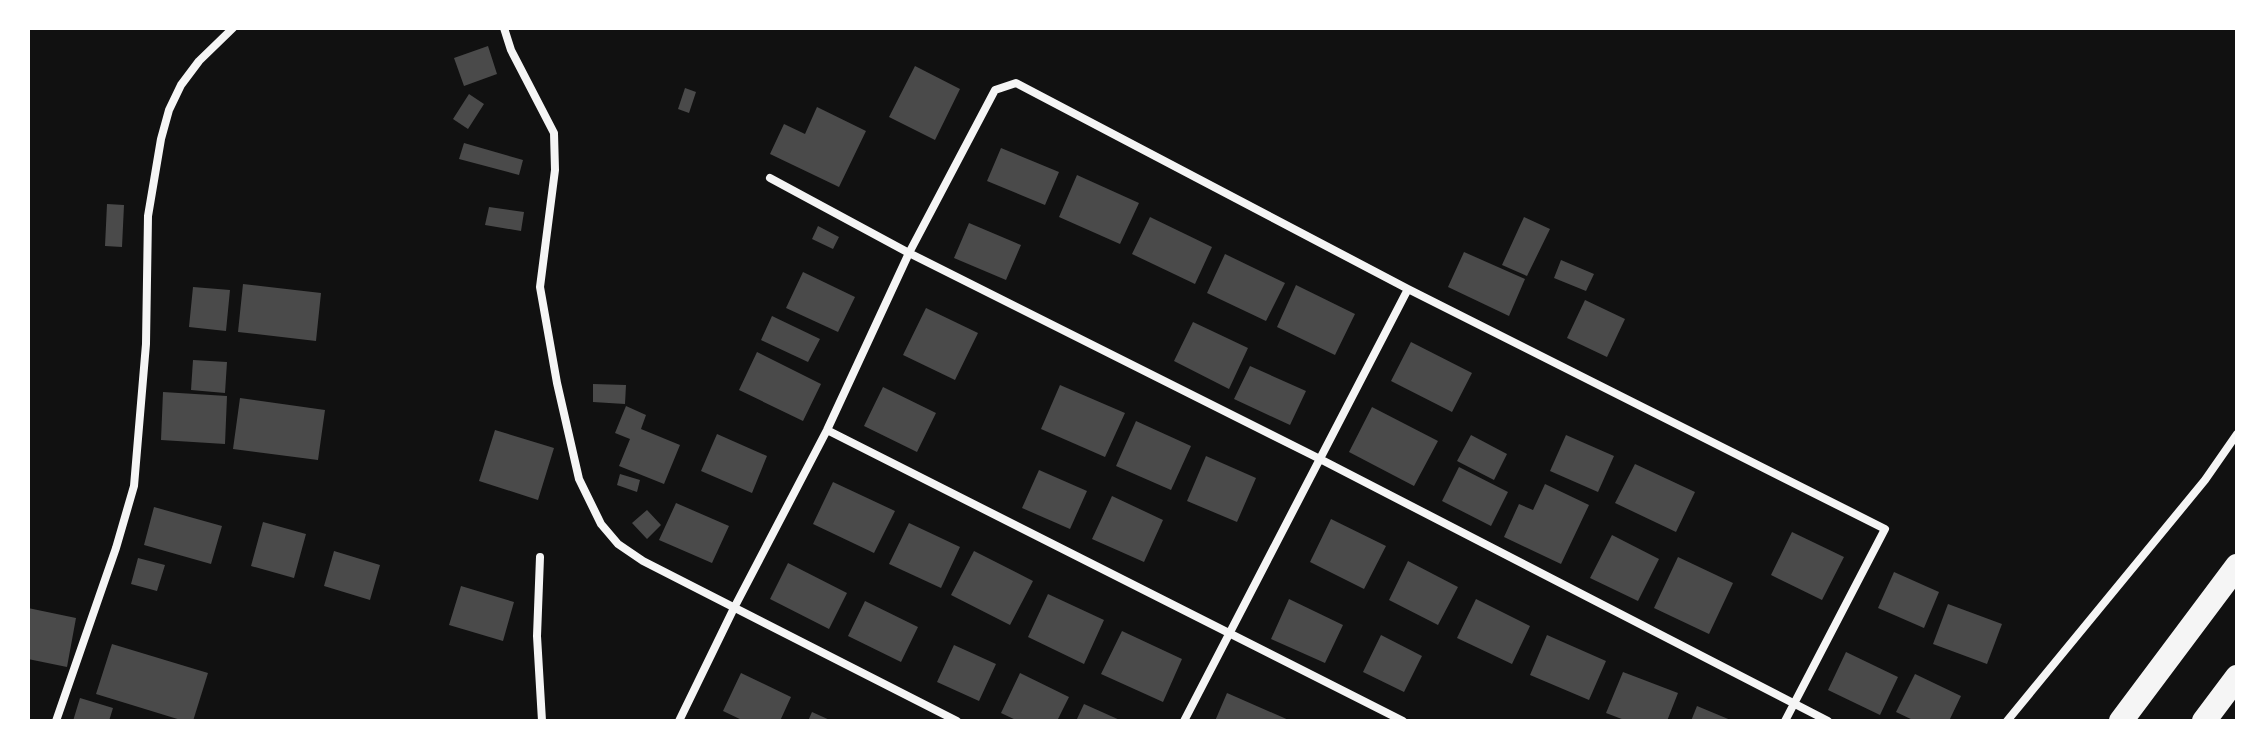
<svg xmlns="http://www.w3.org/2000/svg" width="2265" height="749" viewBox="0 0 2265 749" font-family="'Golos Text',sans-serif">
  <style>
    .building { fill: #4a4a4a }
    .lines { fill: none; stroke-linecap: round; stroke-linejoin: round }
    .minor { stroke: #f5f5f5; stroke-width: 8 }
    .motorway { stroke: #f5f5f5; stroke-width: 24 }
  </style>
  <rect width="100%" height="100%" fill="#111"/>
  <path class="building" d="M488,46L497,74L464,86L454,58Z
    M915,66L960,89L935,140L889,117Z
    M685,88L696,92L689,113L678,109Z
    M469,94L484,104L468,129L453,119Z
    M817,107L866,131L839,187L770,154L784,124L805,134Z
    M464,143L523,160L519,175L459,159Z
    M1001,148L1059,172L1045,205L987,181Z
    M1077,175L1139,203L1120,244L1059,217Z
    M107,204L124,205L122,247L105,246Z
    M489,207L524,212L521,231L485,225Z
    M1150,217L1212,247L1195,284L1132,254Z
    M1524,217L1550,229L1527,276L1502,265Z
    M969,223L1021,245L1006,280L954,258Z
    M818,226L839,237L833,249L812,239Z
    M1464,252L1525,279L1509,316L1448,287Z
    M1225,254L1285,283L1266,321L1207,293Z
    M1561,260L1594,274L1586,291L1554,278Z
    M803,272L855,297L838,332L786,308Z
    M243,284L321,293L316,341L238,332Z
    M1296,285L1355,314L1335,355L1277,327Z
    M193,287L230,290L226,331L189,327Z
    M1585,300L1625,319L1607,357L1567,338Z
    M926,308L978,333L955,380L903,355Z
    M772,316L820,339L808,362L761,340Z
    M1193,322L1248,348L1229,389L1174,361Z
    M1411,342L1472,373L1452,412L1391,381Z
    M757,352L821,384L803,421L739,390Z
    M193,360L227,362L225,393L191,390Z
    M1250,366L1306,391L1290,425L1234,399Z
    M593,384L626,385L625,404L593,402Z
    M1060,385L1125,413L1105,457L1041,429Z
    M883,387L936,413L917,452L864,426Z
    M163,392L227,396L225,444L161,440Z
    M240,398L325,410L318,460L233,449Z
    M626,406L646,415L641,429L680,445L664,484L619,466L630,439L615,433Z
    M1372,407L1438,441L1414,486L1349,452Z
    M1136,421L1191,446L1171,490L1116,466Z
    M495,430L554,448L538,500L479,481Z
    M717,434L767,456L752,493L701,471Z
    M1471,435L1507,454L1494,480L1457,461Z
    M1566,435L1614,456L1598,492L1550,471Z
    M1206,456L1256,478L1237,522L1187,501Z
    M1635,464L1695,492L1676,532L1615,503Z
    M1459,467L1508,492L1491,526L1442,501Z
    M1039,470L1087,491L1070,529L1022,508Z
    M620,474L640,480L637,492L617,485Z
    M833,482L895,511L874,553L813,524Z
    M1545,484L1589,505L1561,564L1504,537L1519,504L1533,510Z
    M1112,496L1163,520L1144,562L1092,539Z
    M676,503L729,526L712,563L659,540Z
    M154,507L222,526L211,564L144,545Z
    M647,510L661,525L647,539L632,523Z
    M1331,519L1386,546L1364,589L1310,562Z
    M263,522L306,534L294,578L251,566Z
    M909,523L960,547L941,588L889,564Z
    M1792,532L1844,557L1822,600L1771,575Z
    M1612,535L1659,559L1638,601L1590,578Z
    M334,551L380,565L370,600L324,586Z
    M974,551L1033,581L1010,625L951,595Z
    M1678,557L1733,583L1709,634L1654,608Z
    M138,558L165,565L157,591L131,584Z
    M1408,561L1458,587L1438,625L1389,600Z
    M788,563L847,593L829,629L770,599Z
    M1894,572L1939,592L1924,628L1878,608Z
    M461,586L514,602L503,641L449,625Z
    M1048,594L1104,620L1084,664L1028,637Z
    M1289,599L1343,625L1325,663L1271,639Z
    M1476,599L1530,626L1512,664L1457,638Z
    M865,601L918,627L901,662L848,636Z
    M1948,604L2002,624L1987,664L1933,644Z
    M28,608L76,618L67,667L28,659Z
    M1122,631L1182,659L1163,702L1101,674Z
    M1381,635L1422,656L1404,692L1363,672Z
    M1547,635L1606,661L1589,700L1530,675Z
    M112,644L208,673L193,721H184L96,694Z
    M954,645L996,664L979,701L937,682Z
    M1846,652L1898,677L1880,715L1828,690Z
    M1623,672L1678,693L1667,721H1627L1606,713Z
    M741,673L791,697L780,721H744L723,711Z
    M1020,673L1069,697L1057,721H1018L1001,713Z
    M1915,674L1961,696L1949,721H1915L1896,712Z
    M1227,693L1291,721H1215Z
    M80,698L113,708L109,721H73Z
    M1084,704L1122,721H1076Z
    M1697,706L1733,721H1691Z
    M812,712L832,721H808Z"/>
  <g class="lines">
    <path class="minor" d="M504,28L511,50L554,133L555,170L540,287L557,383L579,479L601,524L618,544L643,561L957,721
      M770,178L909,253L1320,459L1828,721
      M827,430L1403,721
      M540,557L537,636L542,721
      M56,721L116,548L134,486L146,344L148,216L161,139L169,110L181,85L199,61L233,28
      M679,721L734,608L827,430L909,253L995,90L1016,83L1408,289L1885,529L1785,721
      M1184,721L1408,289
      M2007,721L2205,480L2237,434"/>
    <path class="motorway" d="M2121,721L2237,566
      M2204,721L2237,677"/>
  </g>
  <rect width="2265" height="749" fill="none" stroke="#ffffff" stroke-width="60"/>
</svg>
